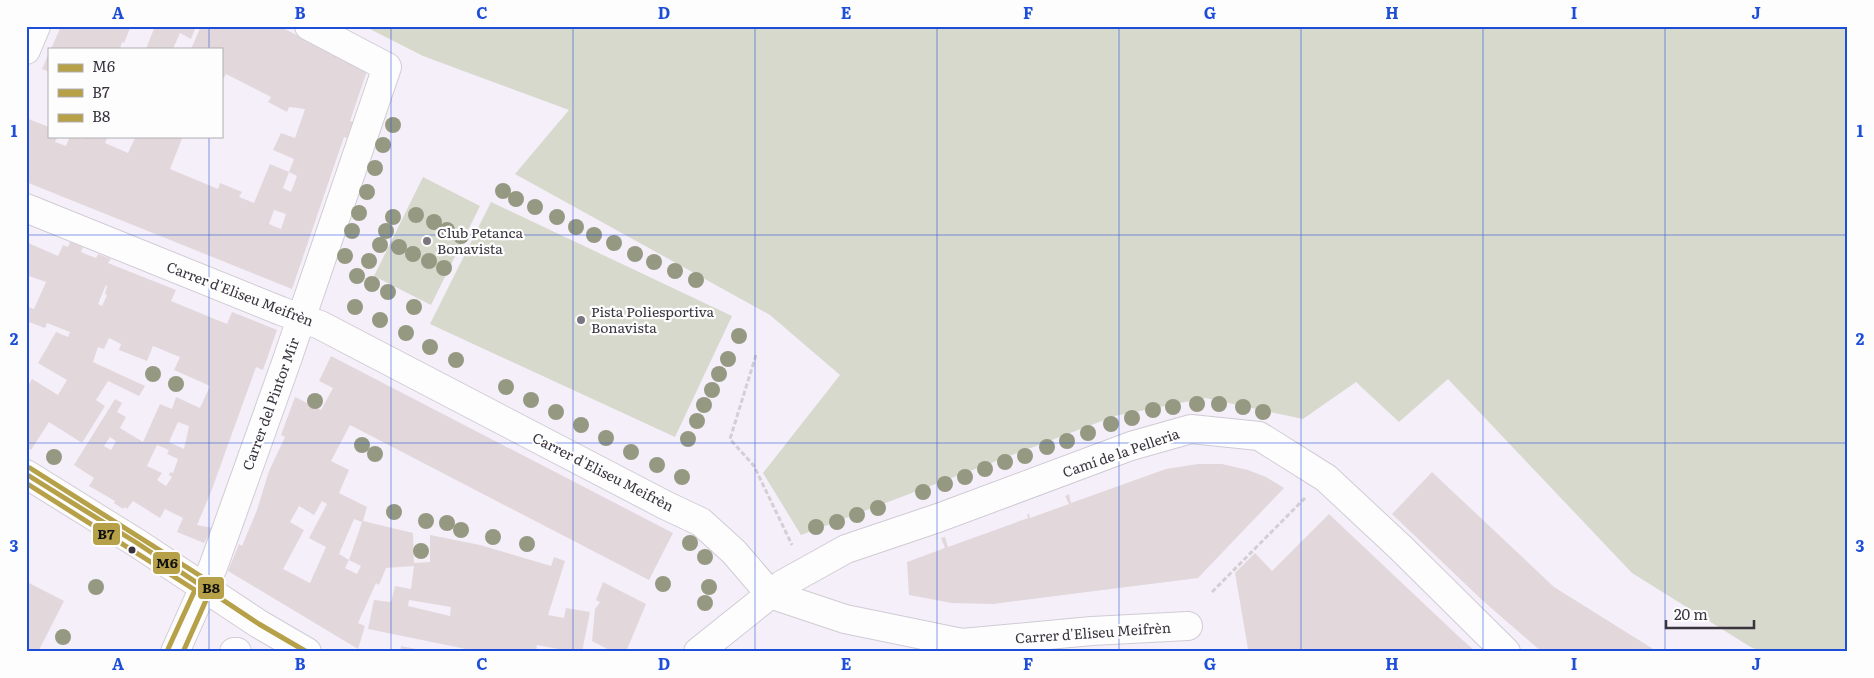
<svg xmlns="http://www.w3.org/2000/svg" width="1874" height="678" viewBox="0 0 1874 678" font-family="Literata,serif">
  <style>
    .green { fill: #d7d9cd }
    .building { fill: #e2d8dc; fill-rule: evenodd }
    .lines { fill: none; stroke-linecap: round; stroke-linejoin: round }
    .minor-casing { stroke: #d0cbd4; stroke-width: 30 }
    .path { stroke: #d3cfd4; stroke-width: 3; stroke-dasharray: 5 2.5; stroke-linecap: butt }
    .minor { stroke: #fefdfe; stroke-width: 28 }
    .bus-1-casing { stroke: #fdfdfd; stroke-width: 9 }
    .bus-2-casing { stroke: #fdfdfd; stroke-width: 9 }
    .bus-3-casing { stroke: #fdfdfd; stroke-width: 9 }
    .bus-1 { stroke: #b6a149; stroke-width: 5 }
    .bus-2 { stroke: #b6a149; stroke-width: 5 }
    .bus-3 { stroke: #b6a149; stroke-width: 5 }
    .tree { fill: #969982 }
    .grid { fill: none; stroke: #1d4ed8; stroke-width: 1; stroke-opacity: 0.55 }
    .poi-dot { fill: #7b7580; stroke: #fdfdfd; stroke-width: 2 }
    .bus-dot { fill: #39343e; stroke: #fdfdfd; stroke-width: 2 }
    .labels { text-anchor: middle; stroke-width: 4.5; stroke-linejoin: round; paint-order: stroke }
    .poi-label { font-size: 14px; fill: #39343e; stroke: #fdfdfd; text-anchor: start }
    .street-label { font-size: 14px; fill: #39343e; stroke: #fdfdfd }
    .line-badge { stroke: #fdfdfd; stroke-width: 2 }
    .pale-badge-label { font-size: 14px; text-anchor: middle; font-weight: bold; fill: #111 }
    .neatline { fill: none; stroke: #1d4ed8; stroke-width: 2 }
    .grid-label { font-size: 16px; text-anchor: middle; font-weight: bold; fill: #1d4ed8 }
  </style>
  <rect width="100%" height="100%" fill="#f5effa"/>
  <path class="green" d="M364,26H1848V652H1761L1749,646L1632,573L1448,379L1399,422L1356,382L1303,419L1205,398L1115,416L801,535L763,473L840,375L770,315L515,174L569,110L423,56Z
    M423,177L480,206L431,305L374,276Z
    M491,202L732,316L675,437L430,324Z"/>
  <path class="building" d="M61,26H131L124,43L122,42L120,49H51Z
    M155,26H196L191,39L180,33L173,49H146Z
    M201,26H279L367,71L350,121L353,122L347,138L344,137L292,289L26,182V118L49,127V136H58L55,142L66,146L70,136L82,139L83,136H108L105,143L128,153L136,136H183L170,169L218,189L220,183L242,192L239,197L254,203L270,164L289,172L294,159L273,150L281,133L295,138L305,109L289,107L287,112L268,102L271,97L226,74L223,79L221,78V49H191ZM289,172L297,176L291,192L283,188ZM274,210L286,214L281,229L269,224Z
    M49,53V72L42,69Z
    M26,242L58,256L63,245L68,247L70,242L83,247L81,252L88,255L96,258L98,254L111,259L108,263L176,290L171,301L227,324L232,312L277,330L263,370L256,367L211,492L197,525L213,528L204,543L177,532L183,518L165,509L160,518L133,501L127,509L125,507L123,509L114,503L115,501L89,486L94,478L74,465L115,399L122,403L117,412L126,417L120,428L143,442L160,404L172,409L176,397L200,408L210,386L174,370L180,357L153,346L147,361L119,350L121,344L109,338L104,349L98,347L93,362L145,386L139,396L108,381L96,400L105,406L82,443L49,422L31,450L26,447V389L32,379L58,395L67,380L38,363L56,332L68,337L70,332L47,323L45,328L29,322L26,327V306L34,309L46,282L26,275L28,265L26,264ZM106,285L107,286L105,294L107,295L102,306L98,304ZM178,422L189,426L184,449L169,442ZM110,437L116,441L111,450L104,446ZM157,445L169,450L167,454L178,459L173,473L170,472L169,475L172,477L166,486L157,480L162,473L147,466Z
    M331,356L673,533L649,580L350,425L331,461L349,470L339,493L367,507L363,521L413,533L414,563L430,562V535L480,545L551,566L554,557L565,561L548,615L564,618L566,608L590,612L582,652H557L558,649L537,645L536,652H466V649L368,629L374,600L391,602L395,586L411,589L414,566L386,568L379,585L376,583L358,623L365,626L358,649L228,571L239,544L242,546L257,510L269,471L285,437L281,435L295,397L321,410L333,388L319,381ZM322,501L327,504L309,538L326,547L310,583L283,569L304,530L290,522L299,506L314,515ZM354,519L362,522L349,560L361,566L357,574L345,568L349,560L339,554ZM409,600L451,607L450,616L408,606Z
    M1198,464H1222L1248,470L1266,477L1284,488L1198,578L993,604L952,603L909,595L907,562L945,548L941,538L945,537L948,547L1028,518L1027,514H1029L1030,518L1069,504L1065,496L1069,494L1071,503L1166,469Z
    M1432,472L1554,587L1658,652H1542L1482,600L1392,514Z
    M1329,514L1456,634L1476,652H1254L1248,649L1235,573L1255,553L1272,571Z
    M603,582L646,604L626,652H613L592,641L595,609L600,602L596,600Z
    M29,583L64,601L38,652H26V589Z
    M401,646L426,651V652H400Z"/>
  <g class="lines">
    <g class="minor-casing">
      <path id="minor" d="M26,50L36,26
        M26,208L281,311L320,325L665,505L701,522L734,552L770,594L845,619L962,643L1092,631L1188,626
        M26,474L137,543L259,624L307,652
        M175,652L213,567L287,360L387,67L309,26
        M234,652H237
        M698,652L783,584L846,549L938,518L1131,446L1191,429L1259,436L1326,478L1401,548L1506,652"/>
    </g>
    <path class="path" d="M756,355L730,439L754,466L792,545
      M1212,592L1305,498"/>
    <use href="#minor" class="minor"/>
    <g class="bus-1-casing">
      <path id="bus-1" d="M26,474L137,543L259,624L307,652"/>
    </g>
    <g class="bus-2-casing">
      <path id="bus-2" d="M26,483L195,590L168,649"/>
    </g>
    <g class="bus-3-casing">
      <path id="bus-3" d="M30,468L210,582L211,589L183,652"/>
    </g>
    <use href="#bus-1" class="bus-1"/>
    <use href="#bus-2" class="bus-2"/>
    <use href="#bus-3" class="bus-3"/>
  </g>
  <g class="tree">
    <circle cx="393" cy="125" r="8"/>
    <circle cx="383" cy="145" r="8"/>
    <circle cx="375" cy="168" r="8"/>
    <circle cx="503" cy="191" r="8"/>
    <circle cx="367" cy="192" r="8"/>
    <circle cx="516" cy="199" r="8"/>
    <circle cx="535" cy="207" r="8"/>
    <circle cx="359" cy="213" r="8"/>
    <circle cx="416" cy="215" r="8"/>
    <circle cx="393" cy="217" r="8"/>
    <circle cx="557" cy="217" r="8"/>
    <circle cx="434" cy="222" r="8"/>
    <circle cx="576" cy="227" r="8"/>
    <circle cx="447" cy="230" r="8"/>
    <circle cx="352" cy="231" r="8"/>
    <circle cx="386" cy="231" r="8"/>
    <circle cx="594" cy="235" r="8"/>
    <circle cx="461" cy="236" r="8"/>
    <circle cx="614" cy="243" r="8"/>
    <circle cx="380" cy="245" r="8"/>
    <circle cx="399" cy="247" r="8"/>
    <circle cx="413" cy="254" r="8"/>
    <circle cx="635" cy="254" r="8"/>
    <circle cx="345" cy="256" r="8"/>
    <circle cx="369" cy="261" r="8"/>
    <circle cx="429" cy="261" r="8"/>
    <circle cx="654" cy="262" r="8"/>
    <circle cx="444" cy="268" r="8"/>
    <circle cx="675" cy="271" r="8"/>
    <circle cx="357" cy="276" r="8"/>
    <circle cx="696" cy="280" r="8"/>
    <circle cx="372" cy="284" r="8"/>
    <circle cx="388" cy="292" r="8"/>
    <circle cx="355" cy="307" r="8"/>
    <circle cx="414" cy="307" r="8"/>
    <circle cx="380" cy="320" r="8"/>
    <circle cx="406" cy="333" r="8"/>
    <circle cx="739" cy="336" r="8"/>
    <circle cx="430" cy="347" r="8"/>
    <circle cx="728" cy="359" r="8"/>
    <circle cx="456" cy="360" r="8"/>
    <circle cx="153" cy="374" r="8"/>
    <circle cx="719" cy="374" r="8"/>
    <circle cx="176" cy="384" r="8"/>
    <circle cx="506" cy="387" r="8"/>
    <circle cx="712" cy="390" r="8"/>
    <circle cx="531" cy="400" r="8"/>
    <circle cx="315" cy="401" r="8"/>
    <circle cx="1197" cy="404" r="8"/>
    <circle cx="1219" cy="404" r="8"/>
    <circle cx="704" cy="405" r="8"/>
    <circle cx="1173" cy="407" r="8"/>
    <circle cx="1243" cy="407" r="8"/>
    <circle cx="1153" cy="410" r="8"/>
    <circle cx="556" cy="412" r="8"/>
    <circle cx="1263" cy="412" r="8"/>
    <circle cx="1132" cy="418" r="8"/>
    <circle cx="697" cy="421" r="8"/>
    <circle cx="1111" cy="424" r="8"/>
    <circle cx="581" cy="425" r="8"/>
    <circle cx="1088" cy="433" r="8"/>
    <circle cx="606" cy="438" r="8"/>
    <circle cx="688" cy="439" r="8"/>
    <circle cx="1067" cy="441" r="8"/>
    <circle cx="362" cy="445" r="8"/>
    <circle cx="1047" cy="447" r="8"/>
    <circle cx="631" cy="452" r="8"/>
    <circle cx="375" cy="454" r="8"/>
    <circle cx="1025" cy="456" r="8"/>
    <circle cx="54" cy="457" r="8"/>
    <circle cx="1005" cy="462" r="8"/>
    <circle cx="657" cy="465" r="8"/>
    <circle cx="985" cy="469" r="8"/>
    <circle cx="682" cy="477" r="8"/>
    <circle cx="965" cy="477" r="8"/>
    <circle cx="945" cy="484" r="8"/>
    <circle cx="923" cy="492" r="8"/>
    <circle cx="878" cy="508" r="8"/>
    <circle cx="394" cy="512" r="8"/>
    <circle cx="857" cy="515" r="8"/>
    <circle cx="426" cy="521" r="8"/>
    <circle cx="837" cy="522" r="8"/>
    <circle cx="447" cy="523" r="8"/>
    <circle cx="816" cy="527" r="8"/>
    <circle cx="461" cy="530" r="8"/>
    <circle cx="493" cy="537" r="8"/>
    <circle cx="690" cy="543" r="8"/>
    <circle cx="527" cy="544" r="8"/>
    <circle cx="421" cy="551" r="8"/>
    <circle cx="705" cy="557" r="8"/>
    <circle cx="663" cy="584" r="8"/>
    <circle cx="96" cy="587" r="8"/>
    <circle cx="709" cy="587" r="8"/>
    <circle cx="705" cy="603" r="8"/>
    <circle cx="63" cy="637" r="8"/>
  </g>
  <path class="grid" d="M209,26V49M391,26V652M573,26V652M755,26V652M937,26V652M1119,26V652M1301,26V652M1483,26V652M1665,26V652M209,136V652M26,235H1848M26,443H1848"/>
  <g class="poi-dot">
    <circle cx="427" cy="241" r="5"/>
    <circle cx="581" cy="320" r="5"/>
  </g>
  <circle class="bus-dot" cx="132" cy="550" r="4.5"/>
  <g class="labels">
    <g class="poi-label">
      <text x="437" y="238">Club Petanca<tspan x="437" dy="16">Bonavista</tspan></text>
      <text x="591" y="317">Pista Poliesportiva<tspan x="591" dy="16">Bonavista</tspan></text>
    </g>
    <g class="street-label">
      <text transform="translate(240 294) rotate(21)" y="5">Carrer d'Eliseu Meifrèn</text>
      <text transform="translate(271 404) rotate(-70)" y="5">Carrer del Pintor Mir</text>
      <text transform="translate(1121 453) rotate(-19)" y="5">Camí de la Pelleria</text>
      <text transform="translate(603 472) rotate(27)" y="5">Carrer d'Eliseu Meifrèn</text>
      <text transform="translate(1093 633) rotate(-4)" y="5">Carrer d'Eliseu Meifrèn</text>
    </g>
  </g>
  <g class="line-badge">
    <rect x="92" y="522" width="29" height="24" rx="5" fill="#b6a149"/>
    <rect x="152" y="551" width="29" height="24" rx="5" fill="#b6a149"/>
    <rect x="197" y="576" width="28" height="24" rx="5" fill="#b6a149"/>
  </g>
  <g class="pale-badge-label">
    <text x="106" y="539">B7</text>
    <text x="167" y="568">M6</text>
    <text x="211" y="593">B8</text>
  </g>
  <rect width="1874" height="678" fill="none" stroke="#fdfdfd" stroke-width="55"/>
  <rect x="48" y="48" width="175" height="90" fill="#fdfdfd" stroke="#afadb1"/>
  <rect x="58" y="64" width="25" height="8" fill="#b6a149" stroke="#afadb1"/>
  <text x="92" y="72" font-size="15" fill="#39343e">M6</text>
  <rect x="58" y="89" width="25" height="8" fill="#b6a149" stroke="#afadb1"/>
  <text x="92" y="98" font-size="15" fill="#39343e">B7</text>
  <rect x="58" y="114" width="25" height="8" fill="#b6a149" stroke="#afadb1"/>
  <text x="92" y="122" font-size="15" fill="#39343e">B8</text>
  <path d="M1666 620v8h88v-8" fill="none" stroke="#39343e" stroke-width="2.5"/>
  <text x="1674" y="620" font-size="15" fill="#39343e" stroke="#fdfdfd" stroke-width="4" paint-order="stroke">20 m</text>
  <rect x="28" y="28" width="1818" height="622" class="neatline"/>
  <g class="grid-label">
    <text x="118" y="19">A</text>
    <text x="300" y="19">B</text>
    <text x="482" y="19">C</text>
    <text x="664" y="19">D</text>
    <text x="846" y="19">E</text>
    <text x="1028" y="19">F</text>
    <text x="1210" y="19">G</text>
    <text x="1392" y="19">H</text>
    <text x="1574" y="19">I</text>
    <text x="1756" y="19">J</text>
    <text x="14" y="137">1</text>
    <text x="1860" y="137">1</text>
    <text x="14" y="345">2</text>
    <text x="1860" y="345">2</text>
    <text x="14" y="552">3</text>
    <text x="1860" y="552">3</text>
    <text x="118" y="670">A</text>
    <text x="300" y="670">B</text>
    <text x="482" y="670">C</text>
    <text x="664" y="670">D</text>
    <text x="846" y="670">E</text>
    <text x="1028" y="670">F</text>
    <text x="1210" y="670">G</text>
    <text x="1392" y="670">H</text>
    <text x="1574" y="670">I</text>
    <text x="1756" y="670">J</text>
  </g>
</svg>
